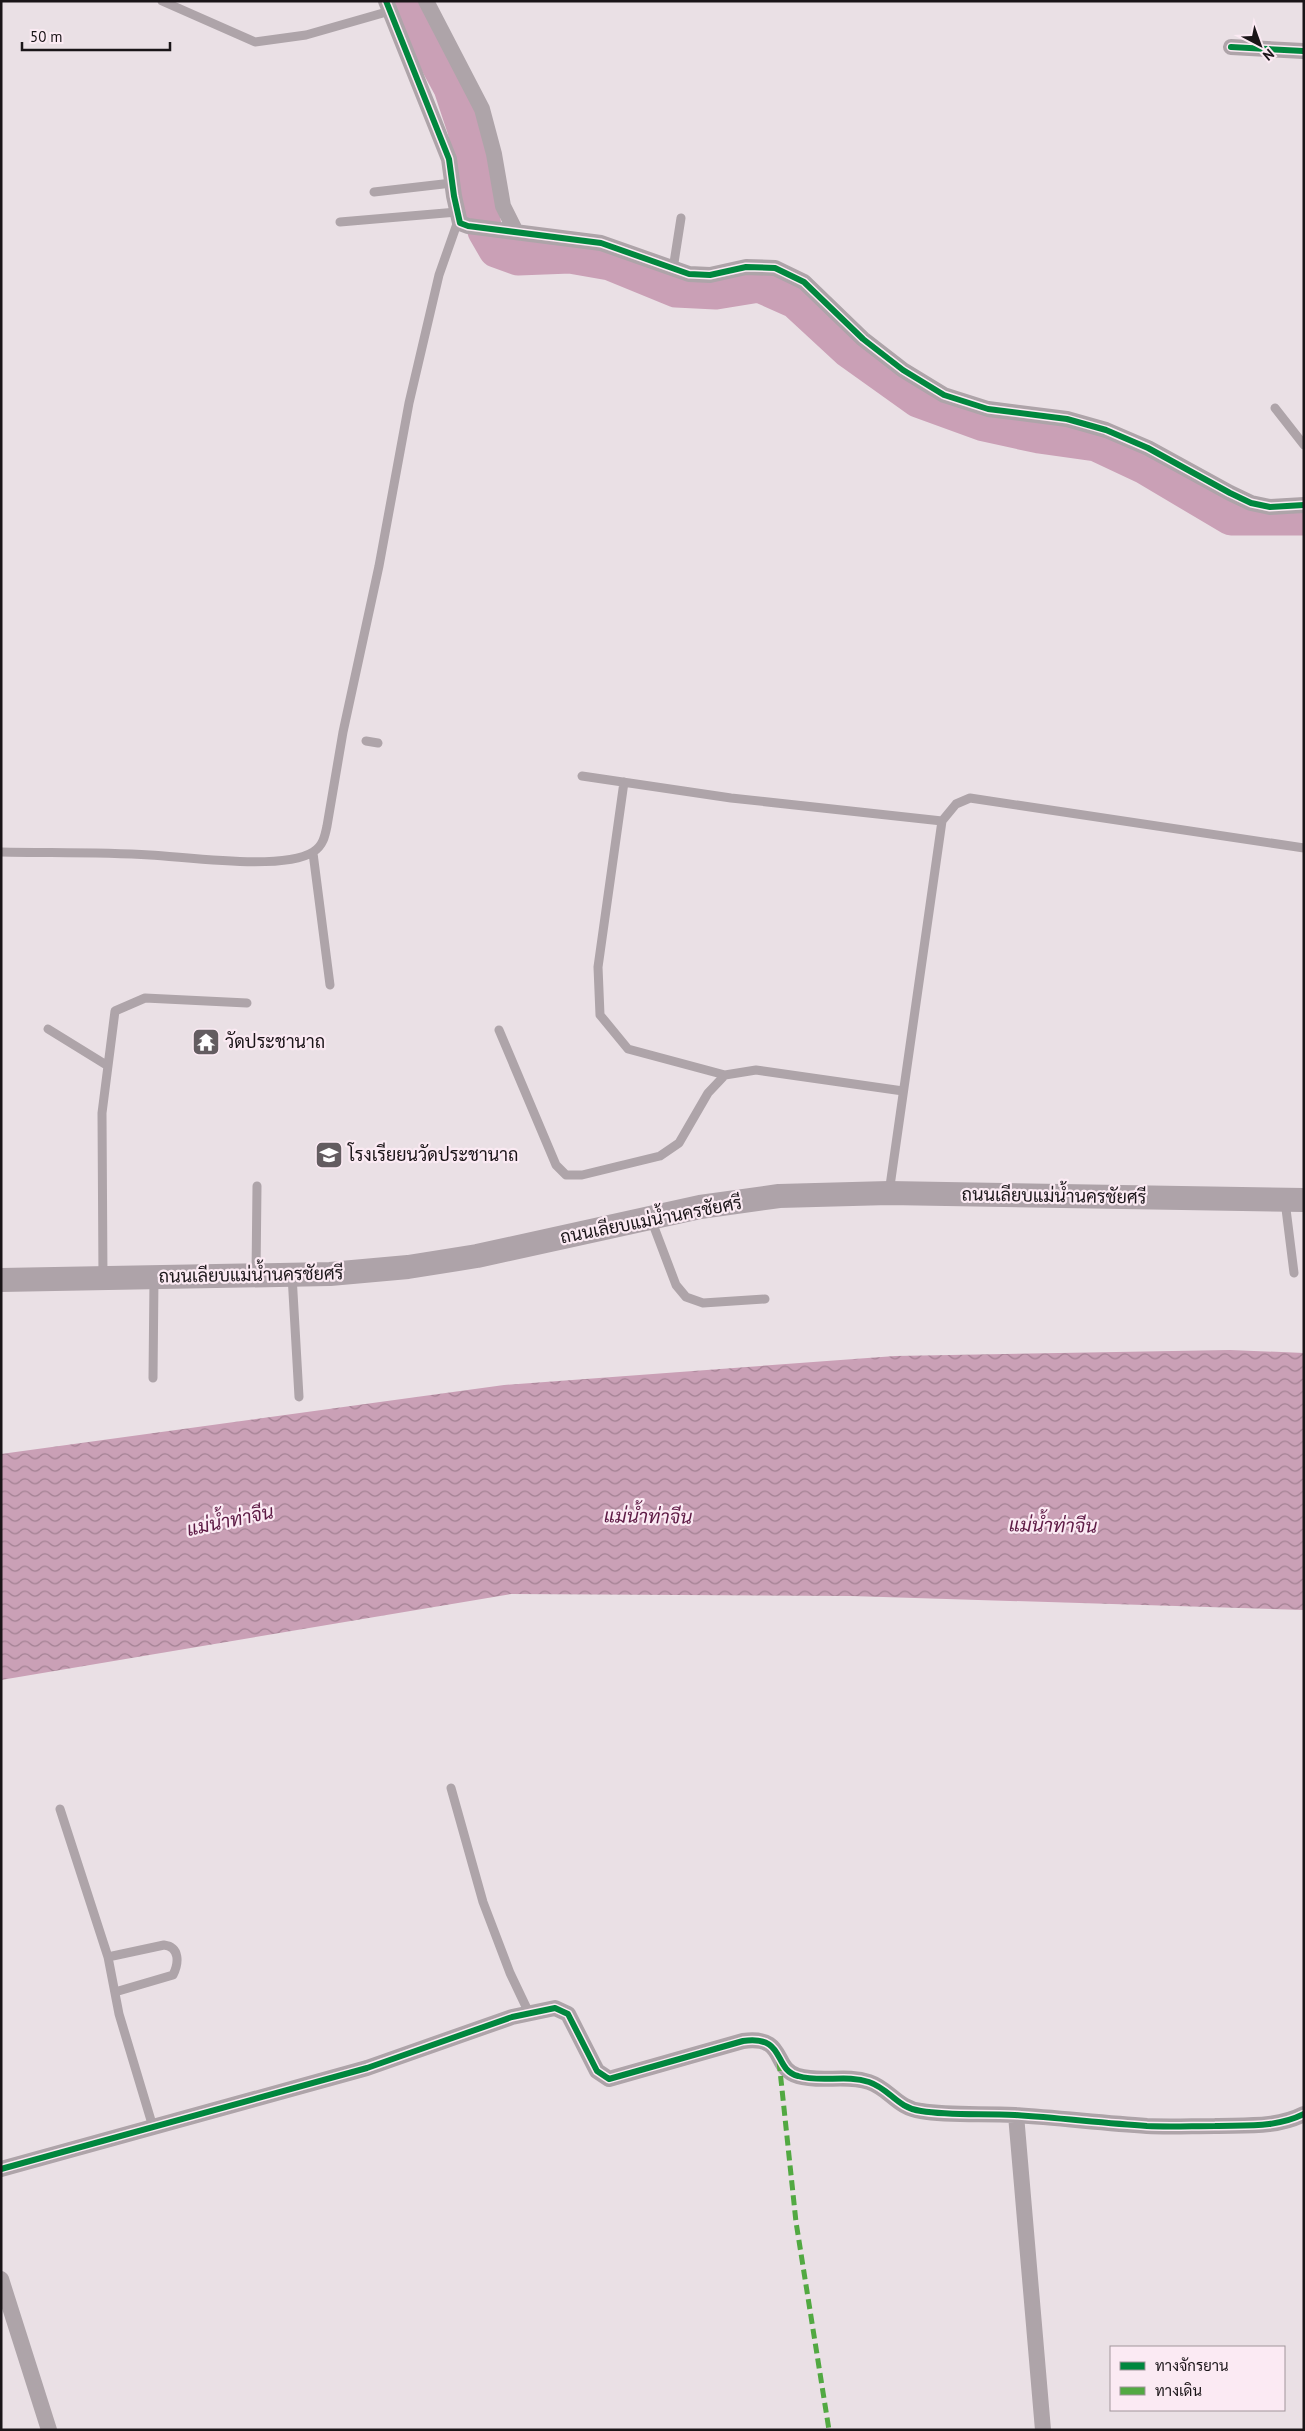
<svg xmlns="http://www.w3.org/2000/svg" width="1305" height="2431" viewBox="0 0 1305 2431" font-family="'PT Sans',Sarabun,sans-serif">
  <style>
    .water { fill: url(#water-waves) }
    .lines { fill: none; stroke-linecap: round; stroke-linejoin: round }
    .river { stroke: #caa0b6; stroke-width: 35 }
    .lane { stroke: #aea4a9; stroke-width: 9 }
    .street { stroke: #aea4a9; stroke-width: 16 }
    .secondary { stroke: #aea3a9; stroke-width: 24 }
    .quiet { stroke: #52a942; stroke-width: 5; stroke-dasharray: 10 5; stroke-linecap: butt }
    .cycleway-casing { stroke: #fbeaf3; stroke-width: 9 }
    .cycleway { stroke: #00873e; stroke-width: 6 }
    .labels { text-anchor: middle; stroke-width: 4.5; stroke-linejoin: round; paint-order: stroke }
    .poi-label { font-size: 18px; fill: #1a1518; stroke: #fbeaf3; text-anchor: start }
    .street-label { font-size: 18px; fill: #1a1518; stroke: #fbeaf3 }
    .water-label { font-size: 19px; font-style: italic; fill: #5d1944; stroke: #fbeaf3 }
  </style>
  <defs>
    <pattern id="water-waves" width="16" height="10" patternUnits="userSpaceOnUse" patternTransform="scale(1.25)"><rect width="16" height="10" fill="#caa0b6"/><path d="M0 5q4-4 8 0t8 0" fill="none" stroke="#a38193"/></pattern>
  </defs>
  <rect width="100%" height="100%" fill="#eae0e5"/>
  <path class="water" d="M1230,1350L1304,1353V1610L851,1596L511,1594L1,1680V1454L504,1385L895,1356Z"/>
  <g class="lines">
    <path class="river" d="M409,1L418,27L451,88L465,130L485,231L496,250L518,258L570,256L610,263L676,290L716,292L759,285L795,301L848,350L918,400L984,424L1039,436L1096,444L1145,467L1231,518H1304"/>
    <path class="lane" d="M162,1L255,42L306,35L390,11
      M374,192L452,183
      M340,222L457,212
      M673,269L681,218
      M1275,408L1304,445
      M366,741L378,743
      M582,776L731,798L942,821
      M624,782L598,967L600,1015L628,1049L725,1075
      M1,852C51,853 101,852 150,855C188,857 283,871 313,852C323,846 325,836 327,826L343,732L379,566L409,403L439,275L458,221
      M313,853L330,985
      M48,1029L108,1066
      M499,1030L556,1165L566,1175H582L660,1156L679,1143L708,1093L725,1075L756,1070L903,1091
      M889,1193L942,821L956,804L970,798L1304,848
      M1285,1201L1294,1273
      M651,1219L676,1285L686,1297L703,1303L765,1299
      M256,1275L257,1186
      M292,1275L299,1397
      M103,1278L102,1113L115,1011L145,998L247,1003
      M153,1378L154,1278
      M451,1788L483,1902L510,1973L529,2013
      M60,1809L108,1957L119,2014L153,2127
      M108,1957L164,1945C180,1947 179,1963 173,1975L115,1992"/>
    <path class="street" d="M386,1L449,159L454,196L460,223L468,226L601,243L689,274L710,275L746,267L775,268L804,282L863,339L903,370L944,395L988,409L1067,419L1106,430L1148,448L1230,493L1251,503L1270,507L1304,505
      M426,1L482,109L494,154L503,206L516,232
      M1231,47L1303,51
      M1016,2115L1043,2430
      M1,2169L367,2068L512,2017L555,2008L568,2014L597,2071L609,2079L743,2041C787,2035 772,2069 798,2076C821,2083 846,2074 869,2082C890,2089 897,2108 921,2111C951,2116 984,2113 1015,2115C1059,2118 1103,2123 1147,2126C1169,2127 1192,2126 1215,2126C1246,2125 1276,2128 1304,2114
      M1,2279L49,2430"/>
    <path class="secondary" d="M1,1280L330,1274L408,1267L477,1256L700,1207L779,1196L889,1193L1304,1200"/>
    <path class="quiet" d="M779,2061L796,2222L829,2430"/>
    <g class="cycleway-casing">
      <path id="cycleway" d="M386,1L449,159L454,196L460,223L468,226L601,243L689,274L710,275L746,267L775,268L804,282L863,339L903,370L944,395L988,409L1067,419L1106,430L1148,448L1230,493L1251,503L1270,507L1304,505
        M1231,47L1303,51
        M1,2169L367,2068L512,2017L555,2008L568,2014L597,2071L609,2079L743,2041C787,2035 772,2069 798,2076C821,2083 846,2074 869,2082C890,2089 897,2108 921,2111C951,2116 984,2113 1015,2115C1059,2118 1103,2123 1147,2126C1169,2127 1192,2126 1215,2126C1246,2125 1276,2128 1304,2114"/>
    </g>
    <use href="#cycleway" class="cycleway"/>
  </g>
  <defs>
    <g id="temple-square" transform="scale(1.4375)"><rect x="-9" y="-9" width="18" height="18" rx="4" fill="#635c60" stroke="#fbeaf3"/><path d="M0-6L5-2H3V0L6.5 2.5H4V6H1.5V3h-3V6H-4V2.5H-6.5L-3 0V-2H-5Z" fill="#fff"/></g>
    <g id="school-square" transform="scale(1.4375)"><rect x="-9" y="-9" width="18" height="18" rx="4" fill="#635c60" stroke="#fbeaf3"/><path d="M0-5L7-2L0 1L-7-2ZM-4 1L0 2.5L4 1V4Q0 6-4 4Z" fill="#fff"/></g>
  </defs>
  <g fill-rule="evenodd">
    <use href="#temple-square" x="206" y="1042"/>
    <use href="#school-square" x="329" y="1155"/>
  </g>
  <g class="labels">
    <g class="poi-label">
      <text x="225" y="1048">วัดประชานาถ</text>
      <text x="348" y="1161">โรงเรียยนวัดประชานาถ</text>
    </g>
    <g class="street-label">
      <text transform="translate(1054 1196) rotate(1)" y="6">ถนนเลียบแม่น้ำนครชัยศรี</text>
      <text transform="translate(651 1220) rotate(-11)" y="6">ถนนเลียบแม่น้ำนครชัยศรี</text>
      <text transform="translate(251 1275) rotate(-1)" y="6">ถนนเลียบแม่น้ำนครชัยศรี</text>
    </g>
    <g class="water-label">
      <text transform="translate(648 1516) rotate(1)" y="7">แม่น้ำท่าจีน</text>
      <text transform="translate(230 1520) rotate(-12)" y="7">แม่น้ำท่าจีน</text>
      <text transform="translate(1053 1525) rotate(1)" y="7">แม่น้ำท่าจีน</text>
    </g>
  </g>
  <rect width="1305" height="2431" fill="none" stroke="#1a1518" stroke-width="5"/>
  <rect x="1110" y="2346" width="175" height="65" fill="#fbeaf3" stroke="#a1959b"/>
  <rect x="1120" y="2362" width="25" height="8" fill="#00873e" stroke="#a1959b"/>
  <text x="1155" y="2371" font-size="15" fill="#1a1518">ทางจักรยาน</text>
  <rect x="1120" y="2387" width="25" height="8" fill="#52a942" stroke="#a1959b"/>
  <text x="1155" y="2396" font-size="15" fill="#1a1518">ทางเดิน</text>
  <g transform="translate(1260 45) rotate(139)" stroke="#fbeaf3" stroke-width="4" paint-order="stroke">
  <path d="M0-4L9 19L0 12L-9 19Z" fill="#1a1518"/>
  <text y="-8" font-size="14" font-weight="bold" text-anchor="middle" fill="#1a1518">N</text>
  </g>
  <path d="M22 42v8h148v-8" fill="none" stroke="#1a1518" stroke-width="2.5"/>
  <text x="30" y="42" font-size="15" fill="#1a1518" stroke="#fbeaf3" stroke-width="4" paint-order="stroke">50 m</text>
</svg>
